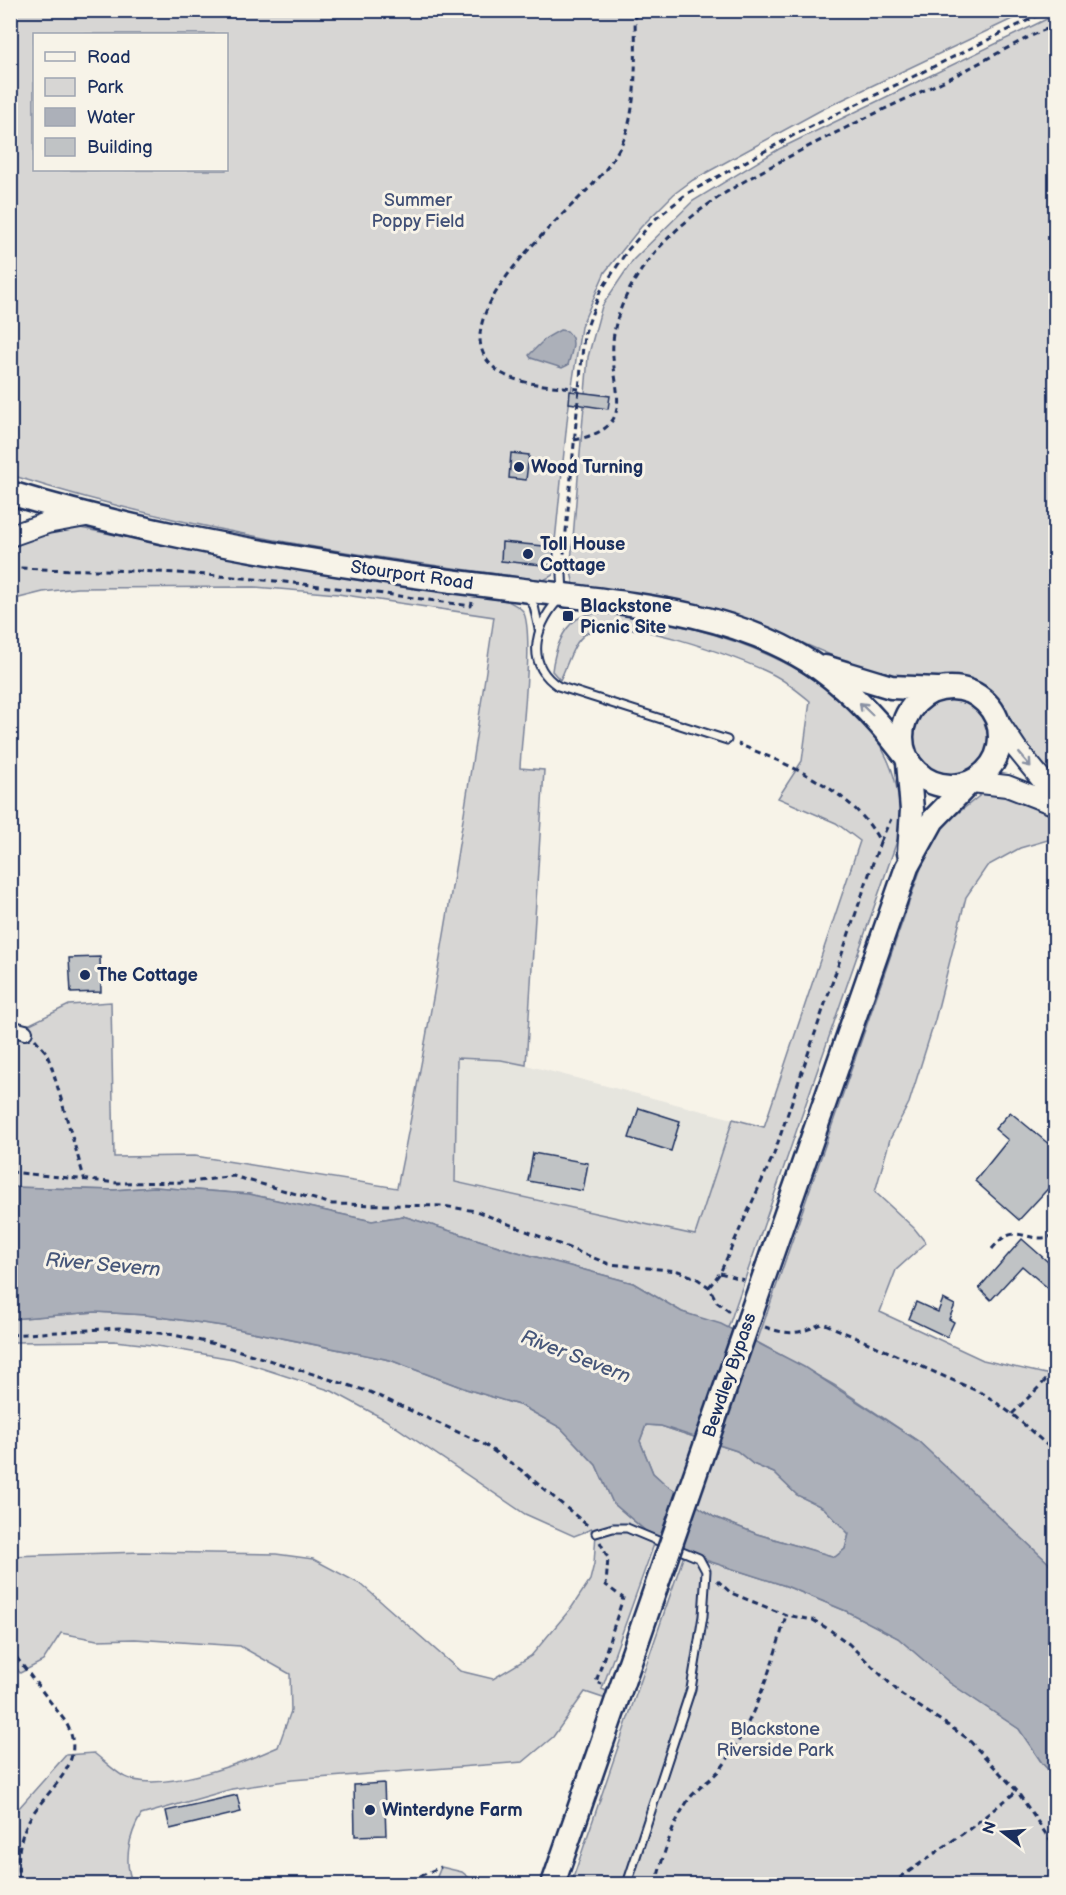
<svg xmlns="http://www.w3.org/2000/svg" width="1066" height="1895" viewBox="0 0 1066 1895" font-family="'Balsamiq Sans',sans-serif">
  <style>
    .built { fill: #e6e5de }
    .green { fill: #d7d6d4; stroke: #798299; stroke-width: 1.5; fill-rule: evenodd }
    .water { fill: #acb0b9; stroke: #727c95; stroke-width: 1.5; fill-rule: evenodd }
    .building { fill: #c0c3c5; stroke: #1b2f5e; stroke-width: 1.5 }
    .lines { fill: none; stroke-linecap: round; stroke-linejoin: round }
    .service-casing { stroke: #1b2f5e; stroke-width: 11 }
    .minor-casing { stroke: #1b2f5e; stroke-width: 18 }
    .secondary-casing { stroke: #1b2f5e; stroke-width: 24 }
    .trunk-casing { stroke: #1b2f5e; stroke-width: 27 }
    .path { stroke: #1b2f5e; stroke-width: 3; stroke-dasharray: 6 4.5; stroke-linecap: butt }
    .service { stroke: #f7f3e8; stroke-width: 7 }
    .minor { stroke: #f7f3e8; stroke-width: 14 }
    .secondary { stroke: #f7f3e8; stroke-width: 20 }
    .trunk { stroke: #f7f3e8; stroke-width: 22 }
    .trunk-bridge-casing { stroke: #1b2f5e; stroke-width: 27; stroke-linecap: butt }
    .trunk-bridge { stroke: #f7f3e8; stroke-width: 22 }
    .oneway { stroke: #8991a3 }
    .poi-dot { fill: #1b2f5e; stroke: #f7f3e8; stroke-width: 2 }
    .labels { text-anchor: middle; stroke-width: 6; stroke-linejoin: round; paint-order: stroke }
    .park-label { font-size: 18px; fill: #415076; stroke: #f7f3e8 }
    .poi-label { font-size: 18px; font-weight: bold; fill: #1b2f5e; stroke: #f7f3e8; text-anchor: start }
    .street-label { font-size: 18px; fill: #1b2f5e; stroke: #f7f3e8 }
    .water-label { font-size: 20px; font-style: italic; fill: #465679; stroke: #f7f3e8 }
  </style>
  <rect width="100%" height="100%" fill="#f7f3e8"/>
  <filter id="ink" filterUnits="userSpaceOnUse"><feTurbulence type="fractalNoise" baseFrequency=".0167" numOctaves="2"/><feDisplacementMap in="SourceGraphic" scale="12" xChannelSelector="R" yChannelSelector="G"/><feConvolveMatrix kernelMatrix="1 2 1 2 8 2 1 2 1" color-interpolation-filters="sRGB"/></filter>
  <g filter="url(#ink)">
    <path class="built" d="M457,1058L501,1060L526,1065L733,1119L695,1235L455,1182Z"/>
    <path class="green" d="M10,11H1029L823,109L693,180L674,194L641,227L605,272L581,327L568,412L553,561L571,562L588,357L602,306L633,260L693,201L779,149L1055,15V781L1018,735L1000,705L979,686L949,678L913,682L856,666L784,635L582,588L574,585L570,568L555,567L553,575L544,580C364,557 184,531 11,475ZM34,34H226V170H34Z
      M75,527L218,555L508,601C513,604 519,606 523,611C535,633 521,738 520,768L544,770L526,1065L501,1060L457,1058L455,1182L695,1235L733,1119L764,1127L860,841L836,823L778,798L802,761L810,701C798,691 786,681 772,674C739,658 619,612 587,633C572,642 568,665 560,680L552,671C554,654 561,629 577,619C598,606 630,617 652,620C760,638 917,704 898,838L728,1328L682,1312L633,1283L514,1251L403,1216L372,1221L249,1194L154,1187L114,1190L11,1187V1023L30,1024L69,1005L111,1002L114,1157L195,1156L397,1188C436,998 466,808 494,617L338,594L255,587L77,588L43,592L11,600V543Z
      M912 737a38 38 0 1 1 76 0a38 38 0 1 1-76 0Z
      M983,793C1009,792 1033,804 1055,816V838L1020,848L987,866L966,897L935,1020L909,1103L890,1139L875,1192L914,1228L926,1243L896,1270L880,1312L983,1360L1050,1375L1055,1370V1569L918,1441L834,1385L757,1342L922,865L942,826Z
      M95,1312L146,1315L223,1326L390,1360L466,1389L522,1406L561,1428L596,1465L613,1503L647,1532L657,1536L602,1689L609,1692L606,1699L585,1692L553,1737L523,1762L292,1780L232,1789L141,1815C129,1835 123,1862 133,1884H11L10,1818L66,1755L94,1753C103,1760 113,1770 123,1776C159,1795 242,1763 278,1747L291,1711L290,1674L240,1646L135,1639L97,1640L61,1633L43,1661L20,1673L11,1661L10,1556L142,1552L276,1554L313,1559L362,1585L460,1671L493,1679L531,1656L572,1607L590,1580L594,1564L596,1533L592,1529L574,1536L525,1514L384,1419L332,1391L233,1359L151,1345L114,1341L11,1342V1319Z
      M646,1425L661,1426L737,1451L753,1464L774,1473L797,1495L824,1508L849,1534L845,1549L835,1557L757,1534L714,1517L665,1484L653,1473L640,1441Z
      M686,1549L699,1558L786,1586L846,1611L898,1638L950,1683L1019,1729L1042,1763L1055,1777V1884H571Z
      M441,1867L462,1872L477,1884H434Z"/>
    <path class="water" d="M560,330L567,331C578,341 571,352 568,365L562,368L531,358L529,355L546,338Z
      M11,1187L114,1190L154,1187L249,1194L372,1221L403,1216L514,1251L633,1283L682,1312L721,1324L804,1367L918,1441L1055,1569V1777L1042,1763L1019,1729L950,1683L898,1638L846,1611L786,1586L699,1558L686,1549L647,1532L613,1503L596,1465L561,1428L522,1406L466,1389L390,1360L223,1326L146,1315L95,1312L11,1319ZM646,1425L661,1426L737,1451L753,1464L774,1473L797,1495L824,1508L849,1534L845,1549L835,1557L757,1534L714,1517L665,1484L653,1473L640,1441Z"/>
    <path class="building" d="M570,391L610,396L608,409L569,403Z
      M511,453L529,455L526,480L509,478Z
      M502,542L554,547L553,566L501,561Z
      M100,957L101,992L71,993L69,958Z
      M639,1108L680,1121L671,1151L629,1138Z
      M1010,1112L1056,1150V1180L1019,1220L975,1181L1008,1140L995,1129Z
      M533,1153L588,1163L583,1191L528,1181Z
      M1022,1239L1056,1269V1295L1022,1266L991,1300L979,1288Z
      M943,1299L955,1305L949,1319L954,1322L947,1337L909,1319L916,1302L938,1312Z
      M384,1783L386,1835L355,1836L354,1785Z
      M237,1795L241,1812L170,1829L166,1811Z"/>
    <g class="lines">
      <g class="service-casing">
        <path id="service" d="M562,574L563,595C537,621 522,662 558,686L727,740
          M526,595L534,606L539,629
          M596,1533L613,1528H627L699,1558L706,1571L703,1616L691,1689L627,1884"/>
      </g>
      <g class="minor-casing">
        <path id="minor" d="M10,1028L25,1032"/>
      </g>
      <g class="secondary-casing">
        <path id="secondary" d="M10,536L47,523L86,516
          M998,721L1016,748L1056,797
          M972,782L1007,786L1056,805"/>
      </g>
      <g class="trunk-casing">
        <path id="trunk" d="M10,493C124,528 243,550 361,568C426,579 491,586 556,594C642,605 733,614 808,661C846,685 877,719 904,754
          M825,667L891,687L937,689
          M902 737a49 49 0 1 1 98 0a49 49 0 1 1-98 0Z
          M908,762L912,810L909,853
          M760,1288L907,867L933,820L969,783
          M553,1884L655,1590"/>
      </g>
      <path class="path" d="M579,389C555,385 524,386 503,374C426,329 564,216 595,182C605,171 614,159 621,145C639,111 635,49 635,10
        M574,440C641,427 610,388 613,343C614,320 625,295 638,275C677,216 737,184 798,152C848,126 899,102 950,78C985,61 1019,40 1056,25
        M563,564L584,335L600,292L627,251L654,220L688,193L798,133L1049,10
        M10,567C52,571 93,569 134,571C247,575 359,590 471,606L472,602
        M880,842L891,819
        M35,1039L46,1052L52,1068L85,1181
        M10,1172L118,1183L192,1182L233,1176L332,1204L443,1206L476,1211L609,1264L678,1271L696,1278L709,1287L717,1302L731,1313
        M992,1249C1016,1219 1025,1245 1053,1236L1056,1238
        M720,1273L744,1280
        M709,1287L720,1273L774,1154L880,842C855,791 788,764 738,744
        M765,1327C790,1336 799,1334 823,1323L984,1394L1012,1414L1056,1453
        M10,1335L119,1328L174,1335L224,1346L370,1392L482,1443L521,1470L587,1525
        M1012,1414L1056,1370
        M600,1542L608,1558L606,1585L623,1598L596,1682L602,1684
        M717,1580L731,1593L786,1615L813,1620L830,1630L849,1644L902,1695L967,1738L1017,1791L1056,1849
        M10,1649L65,1721C92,1766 42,1790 26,1826C17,1846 18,1863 19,1884
        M401,1884L441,1867
        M656,1884C663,1855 672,1824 689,1799C699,1786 716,1777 725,1763C755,1718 772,1667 786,1615
        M891,1884L968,1830L1017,1791"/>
      <use href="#service" class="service"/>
      <use href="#minor" class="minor"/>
      <use href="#secondary" class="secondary"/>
      <use href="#trunk" class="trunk"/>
      <g class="trunk-bridge-casing">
        <path id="trunk-bridge" d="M655,1590L760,1288"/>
      </g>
      <use href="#trunk-bridge" class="trunk-bridge"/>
    </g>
    <defs><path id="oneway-shaft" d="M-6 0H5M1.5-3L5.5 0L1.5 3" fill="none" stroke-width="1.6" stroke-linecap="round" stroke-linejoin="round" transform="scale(1.5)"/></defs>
    <g class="oneway">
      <use href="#oneway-shaft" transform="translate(866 709) rotate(-136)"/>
      <use href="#oneway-shaft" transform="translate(1025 760) rotate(50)"/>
    </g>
  </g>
  <g class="poi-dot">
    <circle cx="519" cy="467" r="6"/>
    <circle cx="528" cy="554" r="6"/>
    <rect x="562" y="610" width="12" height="12" rx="3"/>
    <circle cx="85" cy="975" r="6"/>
    <circle cx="370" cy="1810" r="6"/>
  </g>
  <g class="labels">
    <g class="park-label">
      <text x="418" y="206">Summer<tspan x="418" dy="21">Poppy Field</tspan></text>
      <text x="775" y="1735">Blackstone<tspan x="775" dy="21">Riverside Park</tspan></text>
    </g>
    <g class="poi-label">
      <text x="531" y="473">Wood Turning</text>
      <text x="540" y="550">Toll House<tspan x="540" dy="21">Cottage</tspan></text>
      <text x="580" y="612">Blackstone<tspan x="580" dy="21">Picnic Site</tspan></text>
      <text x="97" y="981">The Cottage</text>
      <text x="382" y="1816">Winterdyne Farm</text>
    </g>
    <g class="street-label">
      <text transform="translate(412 575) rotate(8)" y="6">Stourport Road</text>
      <text transform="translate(729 1375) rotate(-71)" y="6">Bewdley Bypass</text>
    </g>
    <g class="water-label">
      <text transform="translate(103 1264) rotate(5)" y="7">River Severn</text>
      <text transform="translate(576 1356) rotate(21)" y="7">River Severn</text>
    </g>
  </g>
  <rect width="1066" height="1895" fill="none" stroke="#f7f3e8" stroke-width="36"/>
  <rect x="18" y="18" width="1030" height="1859" fill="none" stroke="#1b2f5e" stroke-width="2" filter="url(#ink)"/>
  <rect x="33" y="33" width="195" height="138" fill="#f7f3e8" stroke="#9fa5b1" stroke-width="1.5"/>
  <rect x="45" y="52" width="30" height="9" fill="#f7f3e8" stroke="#9fa5b1" stroke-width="1.5"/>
  <text x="87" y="63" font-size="18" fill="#1b2f5e">Road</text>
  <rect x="45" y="78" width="30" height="18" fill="#d7d6d4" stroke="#9fa5b1" stroke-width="1.5"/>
  <text x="87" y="93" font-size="18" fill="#1b2f5e">Park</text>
  <rect x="45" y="108" width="30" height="18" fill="#acb0b9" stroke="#9fa5b1" stroke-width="1.5"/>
  <text x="87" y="123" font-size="18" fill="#1b2f5e">Water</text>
  <rect x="45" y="138" width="30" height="18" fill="#c0c3c5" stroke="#9fa5b1" stroke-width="1.5"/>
  <text x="87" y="153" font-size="18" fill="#1b2f5e">Building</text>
  <g transform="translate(1003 1832) rotate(287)" stroke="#f7f3e8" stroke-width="4.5" paint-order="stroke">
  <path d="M0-4.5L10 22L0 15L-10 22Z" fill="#1b2f5e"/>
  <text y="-9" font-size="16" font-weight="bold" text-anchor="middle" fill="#1b2f5e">N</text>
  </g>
</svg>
